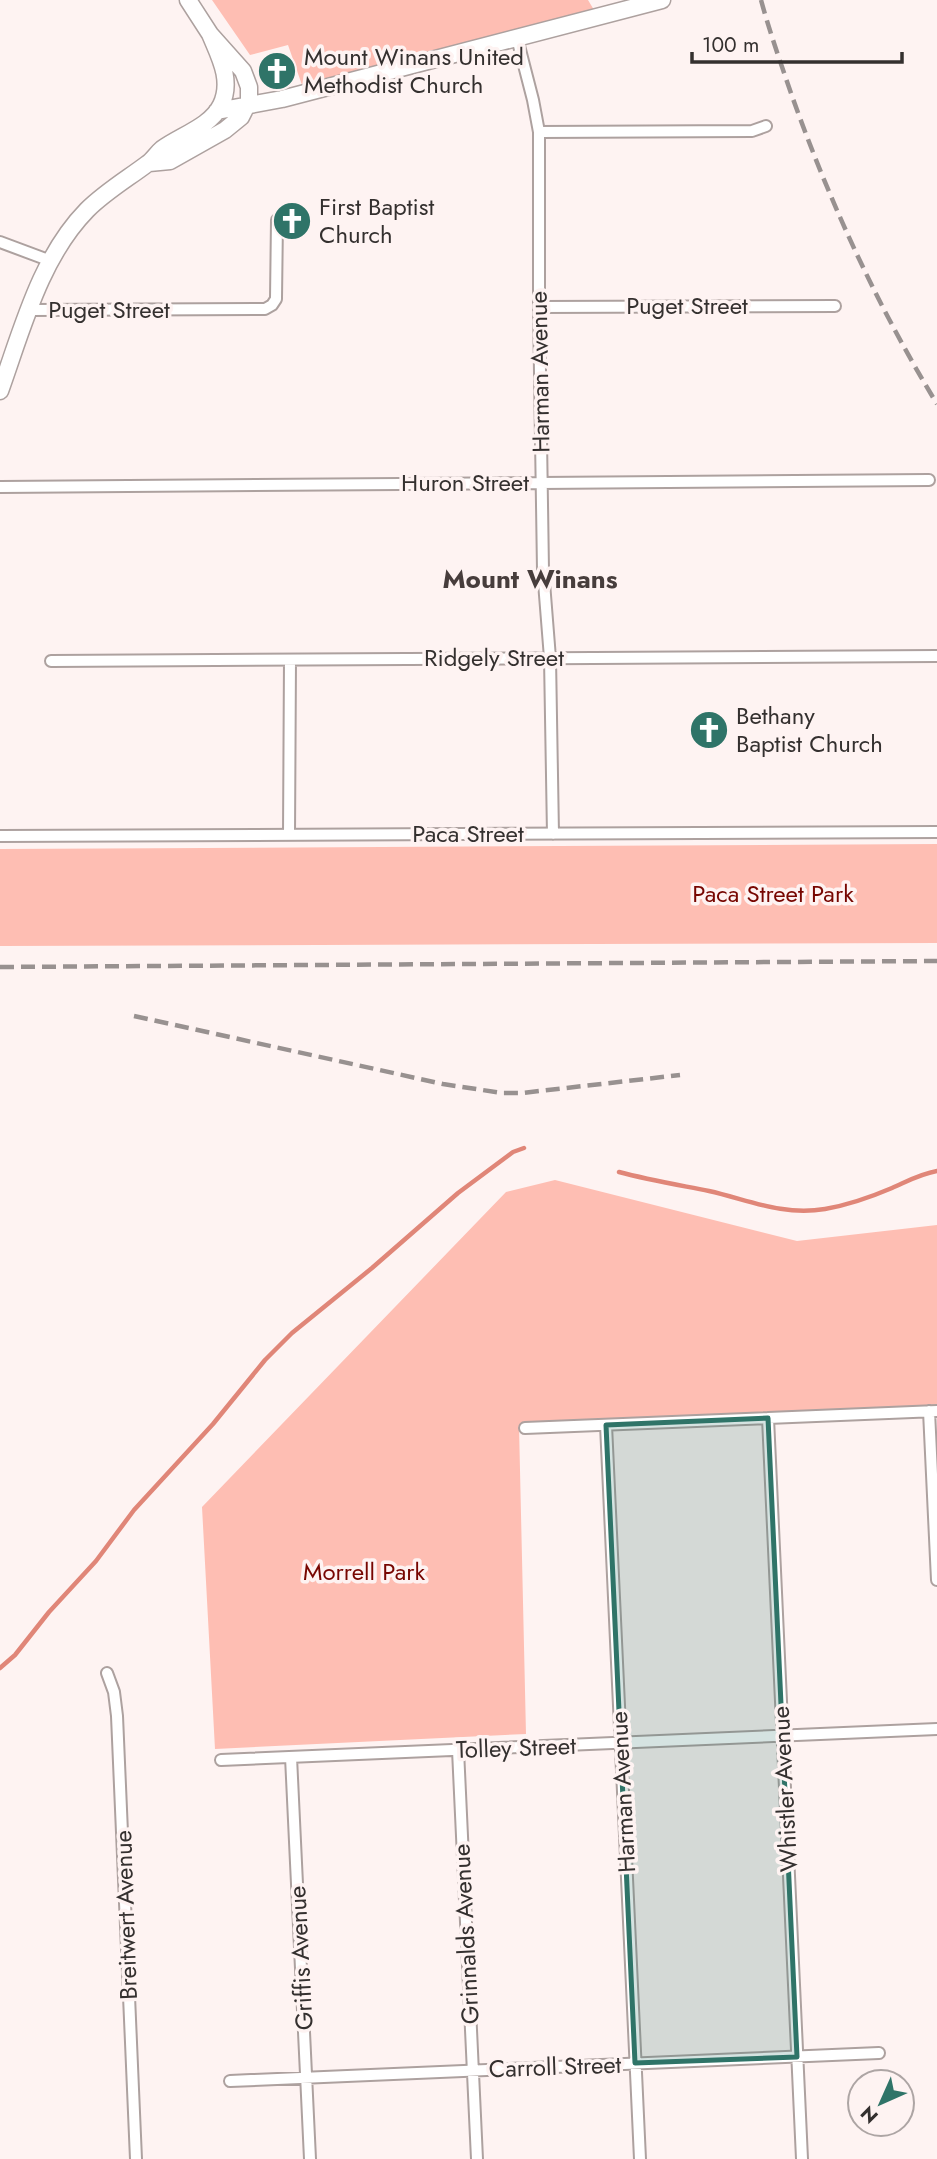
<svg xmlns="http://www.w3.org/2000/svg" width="937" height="2159" viewBox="0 0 937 2159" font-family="Jost,sans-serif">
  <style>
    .green { fill: #febeb3 }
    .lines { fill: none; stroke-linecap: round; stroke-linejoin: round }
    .stream { stroke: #e08678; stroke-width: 4.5 }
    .street-casing { stroke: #ada19f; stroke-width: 14 }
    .secondary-casing { stroke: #ada19f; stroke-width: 19 }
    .street { stroke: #fff; stroke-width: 10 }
    .secondary { stroke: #fff; stroke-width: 16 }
    .rail { stroke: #989190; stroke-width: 4.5; stroke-dasharray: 14 7; stroke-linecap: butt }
    .marked { fill: #2f7468; fill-opacity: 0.2; stroke: #2f7468; stroke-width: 5; stroke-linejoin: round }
    .labels { text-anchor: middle; stroke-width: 7; stroke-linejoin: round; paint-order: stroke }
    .poi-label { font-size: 24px; fill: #34302f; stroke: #fef3f2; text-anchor: start }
    .street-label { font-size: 24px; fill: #34302f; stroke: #fef3f2 }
    .park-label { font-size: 24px; fill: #770601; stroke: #fef3f2 }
    .neighbourhood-label { font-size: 26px; font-weight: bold; fill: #473d3c; stroke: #fef3f2 }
  </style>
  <rect width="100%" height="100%" fill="#fef3f2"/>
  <path class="green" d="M212,0H588L594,10L302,85L288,45L250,55Z
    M937,844V943L0,946V849Z
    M555,1180L797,1241L937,1225V1406L519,1426L526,1734L215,1749L202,1507L506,1192Z"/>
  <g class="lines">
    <path class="stream" d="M619,1172C649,1180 679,1185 709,1191C749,1200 782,1216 825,1209C848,1205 871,1197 892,1188C908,1181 920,1174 937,1171
      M0,1668L15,1655L49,1612L96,1561L134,1510L213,1424L265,1360L292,1333L372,1268L458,1193L513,1152L524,1148"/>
    <g class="street-casing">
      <path id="street" d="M517,38L533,100L539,132V307L543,570L550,658L553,834
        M539,132L752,131L766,126
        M0,242L51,261
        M539,307L835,306
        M29,310L265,309L272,305L276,299L277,220
        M0,487L929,480
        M51,661L937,656
        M289,835L290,660
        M0,836L937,832
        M929,1411L937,1580
        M768,1418L802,2159
        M606,1425L640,2159
        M525,1428L937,1411
        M107,1673L114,1692L117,1716L136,2159
        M458,1750L477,2159
        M291,1757L310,2159
        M221,1760L937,1729
        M230,2081L879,2053"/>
    </g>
    <g class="secondary-casing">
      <path id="secondary" d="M217,111L282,99L662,0
        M149,163L170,161L225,130L241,117L249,101V87L243,71L210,34L188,0
        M0,391C22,330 40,258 87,210C105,192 127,179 147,164C153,160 156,154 162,149C181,135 210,127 221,105C233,80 219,56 210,34"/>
    </g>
    <use href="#street" class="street"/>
    <use href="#secondary" class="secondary"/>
    <path class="rail" d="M761,0C770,33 781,64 792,96C830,203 878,307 937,404
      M0,967L937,961
      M134,1016L443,1084L502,1093H522L680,1075"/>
  </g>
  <path class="marked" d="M768,1418L797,2057L635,2063L606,1425Z"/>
  <defs>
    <g id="church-disc" transform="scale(2.0125)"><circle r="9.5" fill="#2f7468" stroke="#fef3f2"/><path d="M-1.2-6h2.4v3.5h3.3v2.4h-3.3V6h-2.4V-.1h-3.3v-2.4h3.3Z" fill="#fff"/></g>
  </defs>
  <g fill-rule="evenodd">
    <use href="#church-disc" x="277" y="71"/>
    <use href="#church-disc" x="292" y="221"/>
    <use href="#church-disc" x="709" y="730"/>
  </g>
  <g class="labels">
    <g class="poi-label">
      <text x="304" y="65">Mount Winans United<tspan x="304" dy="28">Methodist Church</tspan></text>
      <text x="319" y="215">First Baptist<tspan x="319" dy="28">Church</tspan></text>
      <text x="736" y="724">Bethany<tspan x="736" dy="28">Baptist Church</tspan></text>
    </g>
    <g class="street-label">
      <text x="687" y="314">Puget Street</text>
      <text x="109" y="318">Puget Street</text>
      <text transform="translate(540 372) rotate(-91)" y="8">Harman Avenue</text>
      <text x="465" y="491">Huron Street</text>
      <text x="494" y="666">Ridgely Street</text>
      <text x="468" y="842">Paca Street</text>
      <text transform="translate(516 1748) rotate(-2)" y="8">Tolley Street</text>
      <text transform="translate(785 1789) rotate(-93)" y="8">Whistler Avenue</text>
      <text transform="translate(623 1792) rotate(-93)" y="8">Harman Avenue</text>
      <text transform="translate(126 1915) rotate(-92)" y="8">Breitwert Avenue</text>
      <text transform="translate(466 1934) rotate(-93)" y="8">Grinnalds Avenue</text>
      <text transform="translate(301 1958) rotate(-93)" y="8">Griffis Avenue</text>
      <text transform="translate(555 2067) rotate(-2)" y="8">Carroll Street</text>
    </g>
    <g class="park-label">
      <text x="773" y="902">Paca Street Park</text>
      <text x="364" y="1580">Morrell Park</text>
    </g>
    <g class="neighbourhood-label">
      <text x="530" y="588">Mount Winans</text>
    </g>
  </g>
  <g transform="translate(881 2103) rotate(225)"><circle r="33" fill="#fef3f2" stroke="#ada5a4" stroke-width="2"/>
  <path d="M0-5L12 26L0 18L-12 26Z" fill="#2f7468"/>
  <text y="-10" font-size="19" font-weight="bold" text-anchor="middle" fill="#34302f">N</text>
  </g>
  <path d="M692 52v10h210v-10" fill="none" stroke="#34302f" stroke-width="3.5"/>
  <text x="702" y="52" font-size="21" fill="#34302f" stroke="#fef3f2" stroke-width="5" paint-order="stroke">100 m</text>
</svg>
